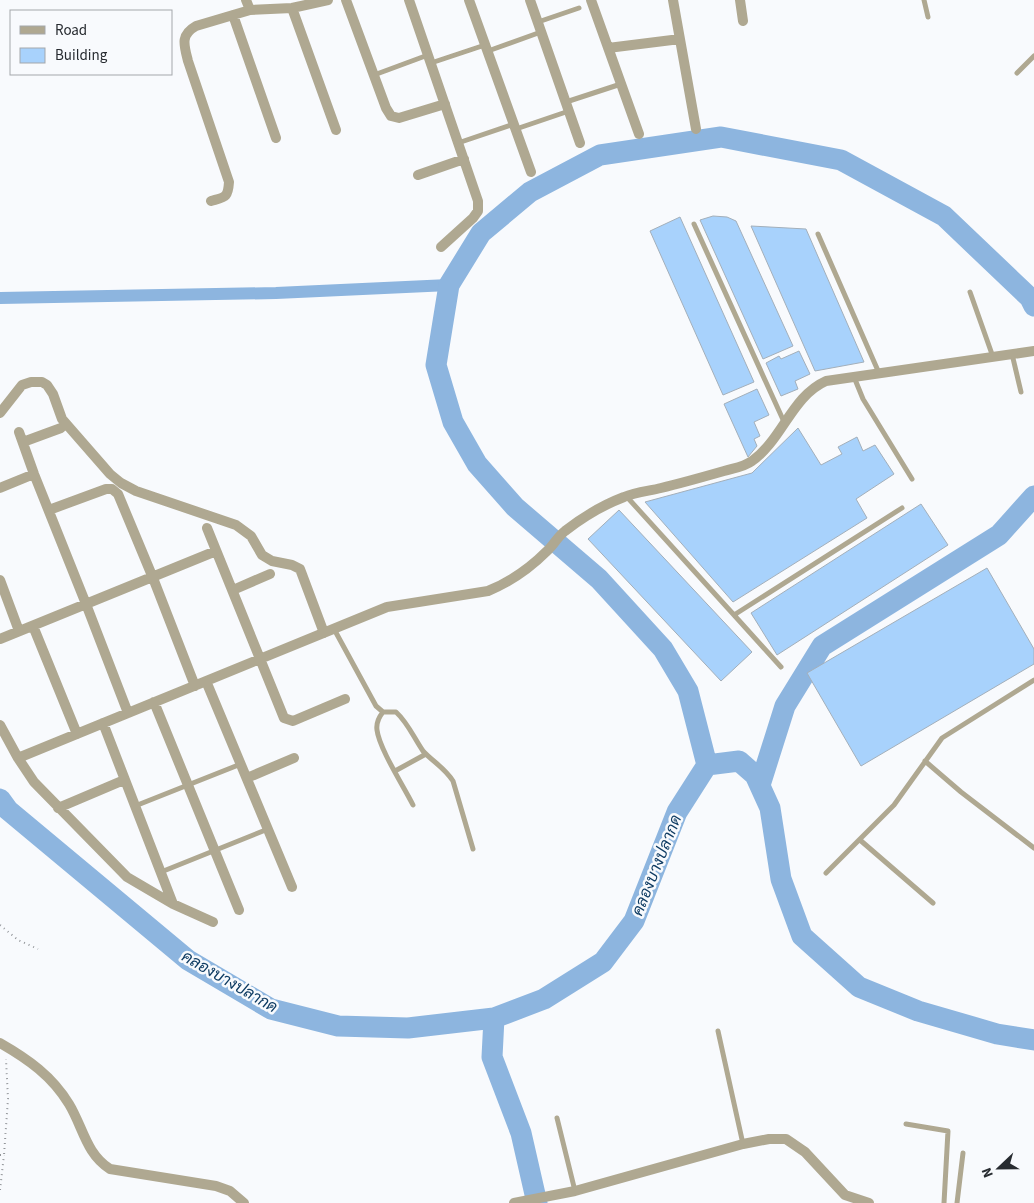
<svg xmlns="http://www.w3.org/2000/svg" width="1034" height="1203" viewBox="0 0 1034 1203" font-family="'Source Sans 3',Sarabun,sans-serif">
  <style>
    .lines { fill: none; stroke-linecap: round; stroke-linejoin: round }
    .canal { stroke: #8db5df; stroke-width: 12 }
    .river { stroke: #8db5df; stroke-width: 21 }
    .building { fill: #a8d2fc; stroke: #a3afba }
    .path { stroke: #93969a; stroke-width: 2; stroke-dasharray: 1 4; stroke-linecap: butt }
    .lane { stroke: #afa891; stroke-width: 5 }
    .street { stroke: #afa891; stroke-width: 10 }
    .labels { text-anchor: middle; stroke-width: 5; stroke-linejoin: round; paint-order: stroke }
    .water-label { font-size: 16px; font-style: italic; fill: #0f3c63; stroke: #f8fafd }
  </style>
  <rect width="100%" height="100%" fill="#f8fafd"/>
  <g class="lines">
    <path class="canal" d="M0,298L276,293L449,285"/>
    <path class="river" d="M707,765L688,691L663,649L599,579L515,507L477,464L453,422L436,365L449,285L481,233L530,192L600,155L721,137L841,160L944,216L1030,298L1034,306
      M760,785L785,706L822,646L999,535L1034,496
      M0,799L8,810L188,960L271,1009L338,1026L408,1028L494,1018L544,999L603,962L634,921L677,812L707,765L739,761L755,775L770,808L781,879L802,936L859,987L918,1011L997,1034L1034,1040
      M494,1018L492,1057L521,1133L537,1203"/>
  </g>
  <path class="building" d="M713,216L727,217L736,221L793,346L763,359L700,220Z
    M680,217L754,382L723,395L650,231Z
    M751,226L806,229L864,362L815,371Z
    M799,351L810,374L795,381L798,389L781,396L766,363L779,356L781,359Z
    M757,389L769,415L754,422L760,436L754,439L757,446L748,457L724,404Z
    M798,428L821,465L842,454L838,447L857,437L863,451L875,445L894,474L856,499L867,518L733,602L645,502L752,473Z
    M921,504L948,545L777,655L751,613Z
    M619,510L752,652L721,681L588,539Z
    M987,568L1034,649V664L861,766L807,673Z"/>
  <g class="lines">
    <path class="path" d="M0,925L18,940L38,949
      M0,1155H4L8,1099L6,1059
      M0,1190L4,1155"/>
    <path class="lane" d="M924,0L928,17
      M538,22L579,8
      M488,51L541,32
      M431,63L485,45
      M1017,73L1034,56
      M374,75L428,55
      M566,102L621,84
      M516,129L569,111
      M458,143L514,124
      M694,224L785,424
      M818,234L879,373
      M970,292L993,357
      M1012,354L1021,392
      M854,377L863,399L912,479
      M627,497L734,615L902,508
      M734,615L781,667
      M334,629L376,706L383,712H396C408,723 414,738 423,751C433,762 444,767 453,781L473,849
      M383,712C379,717 376,723 377,730C379,748 404,787 413,805
      M925,761L961,792L1034,848
      M395,771L426,754
      M135,806L241,764
      M860,840L933,903
      M161,872L268,829
      M826,873L894,805L942,738L1034,680
      M718,1031L743,1144
      M557,1118L575,1191
      M906,1124L948,1131L944,1203
      M957,1203L963,1153"/>
    <path class="street" d="M246,0L250,10
      M346,0L386,108L391,116L399,118L445,104
      M409,0L478,201V211L473,218L441,247
      M469,0L531,172
      M530,0L580,143
      M591,0L639,134
      M673,0L696,129
      M740,0L743,21
      M292,8L336,130
      M233,15L276,138
      M608,48L680,39
      M418,175L464,159
      M211,201C225,197 228,198 229,182L188,61C184,45 180,35 196,26L250,10L292,8L328,0
      M0,413L22,385L31,382H42L47,385L53,394L62,419L110,474L121,483L136,491L236,525L251,536L262,555L272,561L292,565L300,569L324,633
      M19,432L34,474L86,604L128,713
      M23,442L61,428
      M0,488L34,474
      M49,510L106,489H112L118,494L153,578L195,686
      M207,528L284,718L293,721L345,699
      M0,580L19,631
      M233,590L270,574
      M33,626L77,734
      M0,639L216,551
      M206,681L292,887
      M154,702L239,910
      M103,723L173,904
      M0,725L18,758L34,782L127,877L173,904L213,922
      M18,758L387,607L488,591C510,582 530,568 547,551C554,545 558,536 565,531C583,517 603,505 624,497C636,492 649,491 661,488C682,483 703,477 724,471C734,468 744,467 752,461C782,440 792,396 826,381L1034,351
      M247,778L294,758
      M58,808L124,780
      M0,1043C28,1059 52,1076 69,1104C83,1127 86,1154 110,1169L216,1186L230,1191L244,1203
      M514,1203L575,1191L743,1144L769,1139H786L805,1152L845,1195L869,1203"/>
  </g>
  <g class="labels">
    <g class="water-label">
      <text transform="translate(656 865) rotate(-68)" y="6">คลองบางปลากด</text>
      <text transform="translate(230 981) rotate(30)" y="6">คลองบางปลากด</text>
    </g>
  </g>
  <rect x="10" y="10" width="162" height="65" fill="#f8fafd" stroke="#a4a7ab"/>
  <rect x="20" y="26" width="25" height="8" fill="#afa891" stroke="#a4a7ab"/>
  <text x="55" y="35" font-size="15" fill="#272b30">Road</text>
  <rect x="20" y="48" width="25" height="15" fill="#a8d2fc" stroke="#a4a7ab"/>
  <text x="55" y="60" font-size="15" fill="#272b30">Building</text>
  <g transform="translate(999 1168) rotate(248)" stroke="#f8fafd" stroke-width="4" paint-order="stroke">
  <path d="M0-4L9 19L0 12L-9 19Z" fill="#272b30"/>
  <text y="-8" font-size="14" font-weight="bold" text-anchor="middle" fill="#272b30">N</text>
  </g>
</svg>
